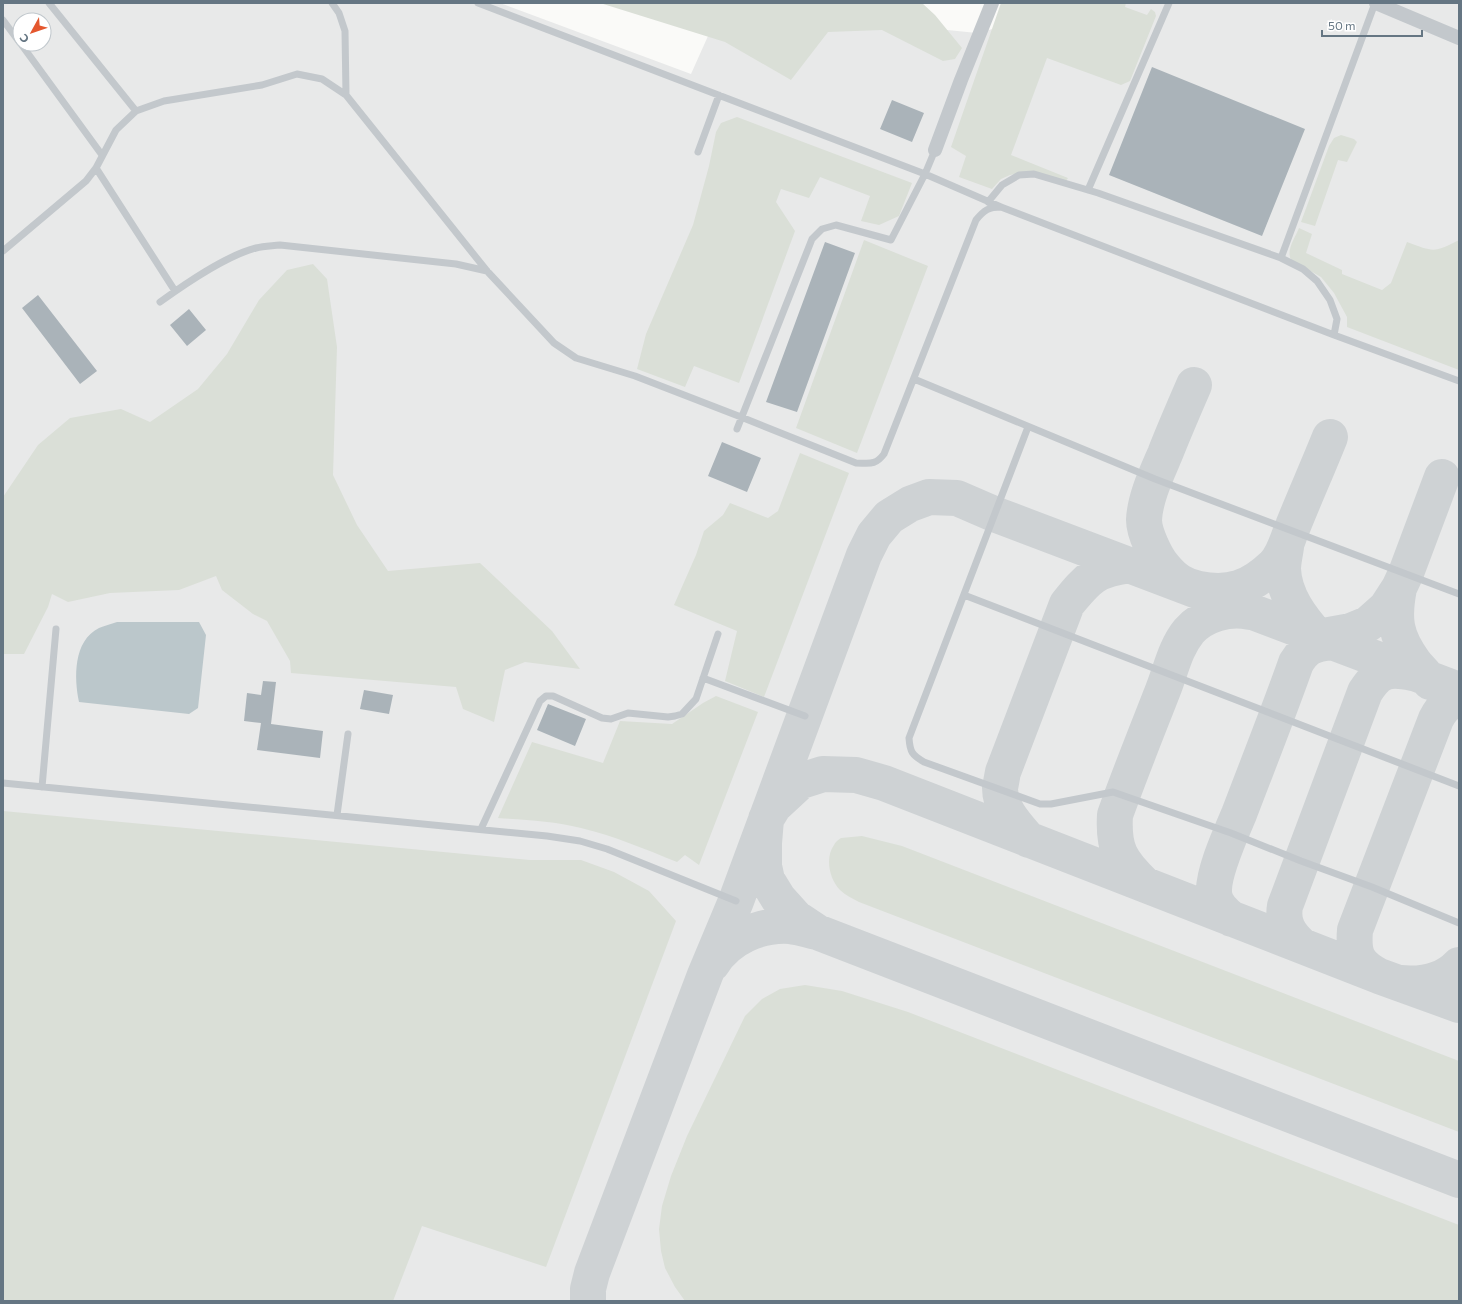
<svg xmlns="http://www.w3.org/2000/svg" width="1462" height="1304" viewBox="0 0 1462 1304" font-family="Commissioner,sans-serif">
  <style>
    .built { fill: #e8e9e9; fill-rule: evenodd }
    .green { fill: #dadfd7 }
    .water { fill: #bbc7cb }
    .lines { fill: none; stroke-linecap: round; stroke-linejoin: round }
    .taxiway { stroke: #ced2d4; stroke-width: 36 }
    .building { fill: #aab3b9 }
    .service { stroke: #c3c8cc; stroke-width: 7 }
    .minor { stroke: #c3c8cc; stroke-width: 14 }
  </style>
  <rect width="100%" height="100%" fill="#fafaf8"/>
  <path class="built" d="M3,3H500L691,74L721,7L977,33L1008,25L1017,3H1459V1301H3ZM20,20H44V44H20Z"/>
  <path class="green" d="M600,3H922L935,15L962,48L955,59L943,61L882,30L828,32L791,80L725,42Z
    M1001,3H1126L1125,7L1147,15L1151,9L1155,12L1156,16L1130,81L1121,85L1047,58L1011,155L1068,178L1066,181L1032,171L1010,175L1001,179L992,189L959,177L966,156L951,147Z
    M737,117L912,183L899,216L879,225L861,221L870,196L820,177L809,198L781,189L776,202L795,231L739,383L694,366L685,387L637,369L646,334L693,225L709,166L716,132L721,123Z
    M1341,135L1354,139L1357,142L1347,162L1338,160L1315,226L1301,222L1329,146L1334,138Z
    M1299,228L1312,234L1306,253L1342,270V274L1382,290L1391,283L1407,242C1434,252 1434,253 1459,240V370L1347,327V317L1334,293L1321,277L1291,260C1286,250 1295,238 1299,228Z
    M864,240L928,266L857,453L796,428Z
    M313,264L327,279L337,347L333,475L357,525L388,571L480,563L552,631L580,669L525,662L505,670L494,722L463,709L456,687L291,673L290,661L267,621L253,614L222,590L216,576L179,590L110,593L68,602L52,594L48,607L24,654H3V497L38,445L70,418L121,409L150,422L198,389L227,354L259,300L287,270Z
    M800,453L849,473L764,697L725,681L737,631L674,605L696,555L704,531L723,515L730,503L768,518L778,511Z
    M716,696L758,712L699,865L685,855L677,862C645,849 614,836 581,828C554,821 526,820 498,818L532,742L603,763L620,721L672,724L703,703Z
    M3,811L530,860H581L614,872L649,891L676,921L546,1267L422,1226L393,1301H3Z
    M862,836L902,846L1459,1061V1132L859,902C852,898 845,895 840,890C829,879 825,857 834,845C835,842 838,840 841,838Z
    M805,985L842,991L908,1012L1459,1225V1301H685L675,1287L665,1268L661,1251L659,1229L662,1206L671,1176L687,1136L745,1016L762,999L780,989Z"/>
  <path class="water" d="M117,622H199L206,635L198,708L189,714L79,702C74,678 73,641 99,628C104,626 111,624 117,622Z"/>
  <g class="lines">
    <path class="taxiway" d="M1194,385C1184,408 1174,431 1165,454C1156,475 1145,498 1144,520C1144,533 1156,558 1164,567C1174,579 1183,586 1199,589C1229,595 1250,588 1273,566C1284,556 1287,540 1293,526C1305,496 1318,467 1330,437
      M1286,547C1285,554 1283,562 1283,569C1284,596 1301,618 1318,637L1351,631L1368,624L1386,608L1399,588L1406,573L1442,477
      M1399,588C1393,619 1395,636 1414,662C1419,669 1426,674 1430,682
      M1029,840C1017,826 1000,809 1000,788C1001,783 1002,777 1003,772L1067,604C1088,578 1096,569 1130,565
      M1144,884C1120,861 1113,849 1115,815C1130,773 1147,731 1163,690C1171,670 1175,648 1189,631C1203,615 1229,607 1250,612
      M1232,919C1223,912 1214,904 1214,892C1213,872 1231,833 1239,814C1258,764 1278,714 1296,663C1306,646 1313,645 1331,642
      M817,932L1459,1180
      M1301,945C1289,934 1282,923 1285,906L1365,692C1379,670 1388,668 1413,673
      M712,964C728,938 760,924 790,926C799,927 808,930 817,932L796,918L778,898L767,880L764,866V843L766,819L774,806L801,781L823,774L856,775L884,783L1379,976L1459,1005
      M1379,976C1357,964 1353,955 1355,930L1436,719C1441,709 1448,701 1459,698
      M1400,983C1422,985 1443,982 1459,965
      M588,1301V1289L592,1273L705,975L736,901L864,555L874,535L889,517L910,504L929,497L957,498L994,514L1459,690"/>
  </g>
  <path class="building" d="M1152,67L1305,129L1262,236L1109,175Z
    M892,100L924,113L912,142L880,129Z
    M825,242L855,253L797,412L766,402Z
    M38,295L97,371L80,384L22,308Z
    M189,309L206,330L187,346L170,325Z
    M722,442L761,458L747,492L708,476Z
    M263,681L276,682L271,724L323,731L320,758L257,750L261,723L244,721L247,693L261,695Z
    M364,690L393,695L389,714L360,709Z
    M548,704L586,719L575,746L537,730Z"/>
  <g class="lines">
    <path class="service" d="M49,3L136,111
      M332,3L339,13L345,31L346,95L487,271L554,343L576,358L635,376L741,417L856,463C869,463 875,466 884,454L976,220C984,210 989,207 1001,207
      M478,3L925,174L1001,207L1334,335L1459,381
      M3,20L20,43
      M21,44L102,155
      M698,152L719,95
      M96,168L175,291
      M1088,190L1169,3
      M988,202L1002,185L1019,175L1034,174L1098,193L1281,258L1303,269L1317,281L1330,300L1337,319L1334,335
      M3,251L86,181L96,168L116,130L136,111L164,101L262,85L297,74L322,79L346,95
      M1281,258L1375,3
      M160,302C185,284 225,256 256,248C264,246 272,246 280,245L456,264L487,271
      M914,379L1155,479L1459,594
      M1028,427L909,738C910,752 912,755 924,762L1040,804H1051L1113,792L1231,833L1301,861L1372,887L1459,923
      M737,429L812,239L822,229L836,225L891,240L925,174L935,150
      M964,595L1459,786
      M703,678L805,716
      M3,783L547,836L580,841L607,849L736,901
      M42,787L56,629
      M337,815L348,734
      M481,829L540,701L546,696H553L602,718L611,719L628,713L668,717L675,716L682,714L696,699L718,634"/>
    <path class="minor" d="M1376,3L1459,38
      M935,150L961,80L992,3"/>
  </g>
  <rect width="1462" height="1304" fill="none" stroke="#657683" stroke-width="8"/>
  <g transform="translate(32 32) rotate(230)"><circle r="19" fill="#ffffff" stroke="#c1c8cd"/>
  <path d="M0-3L7 15L0 10L-7 15Z" fill="#e4572e"/>
  <text y="-6" font-size="11" font-weight="bold" text-anchor="middle" fill="#657683">С</text>
  </g>
  <path d="M1322 30v6h100v-6" fill="none" stroke="#657683" stroke-width="2"/>
  <text x="1328" y="30" font-size="12" fill="#657683" stroke="#ffffff" stroke-width="3" paint-order="stroke">50 m</text>
</svg>
